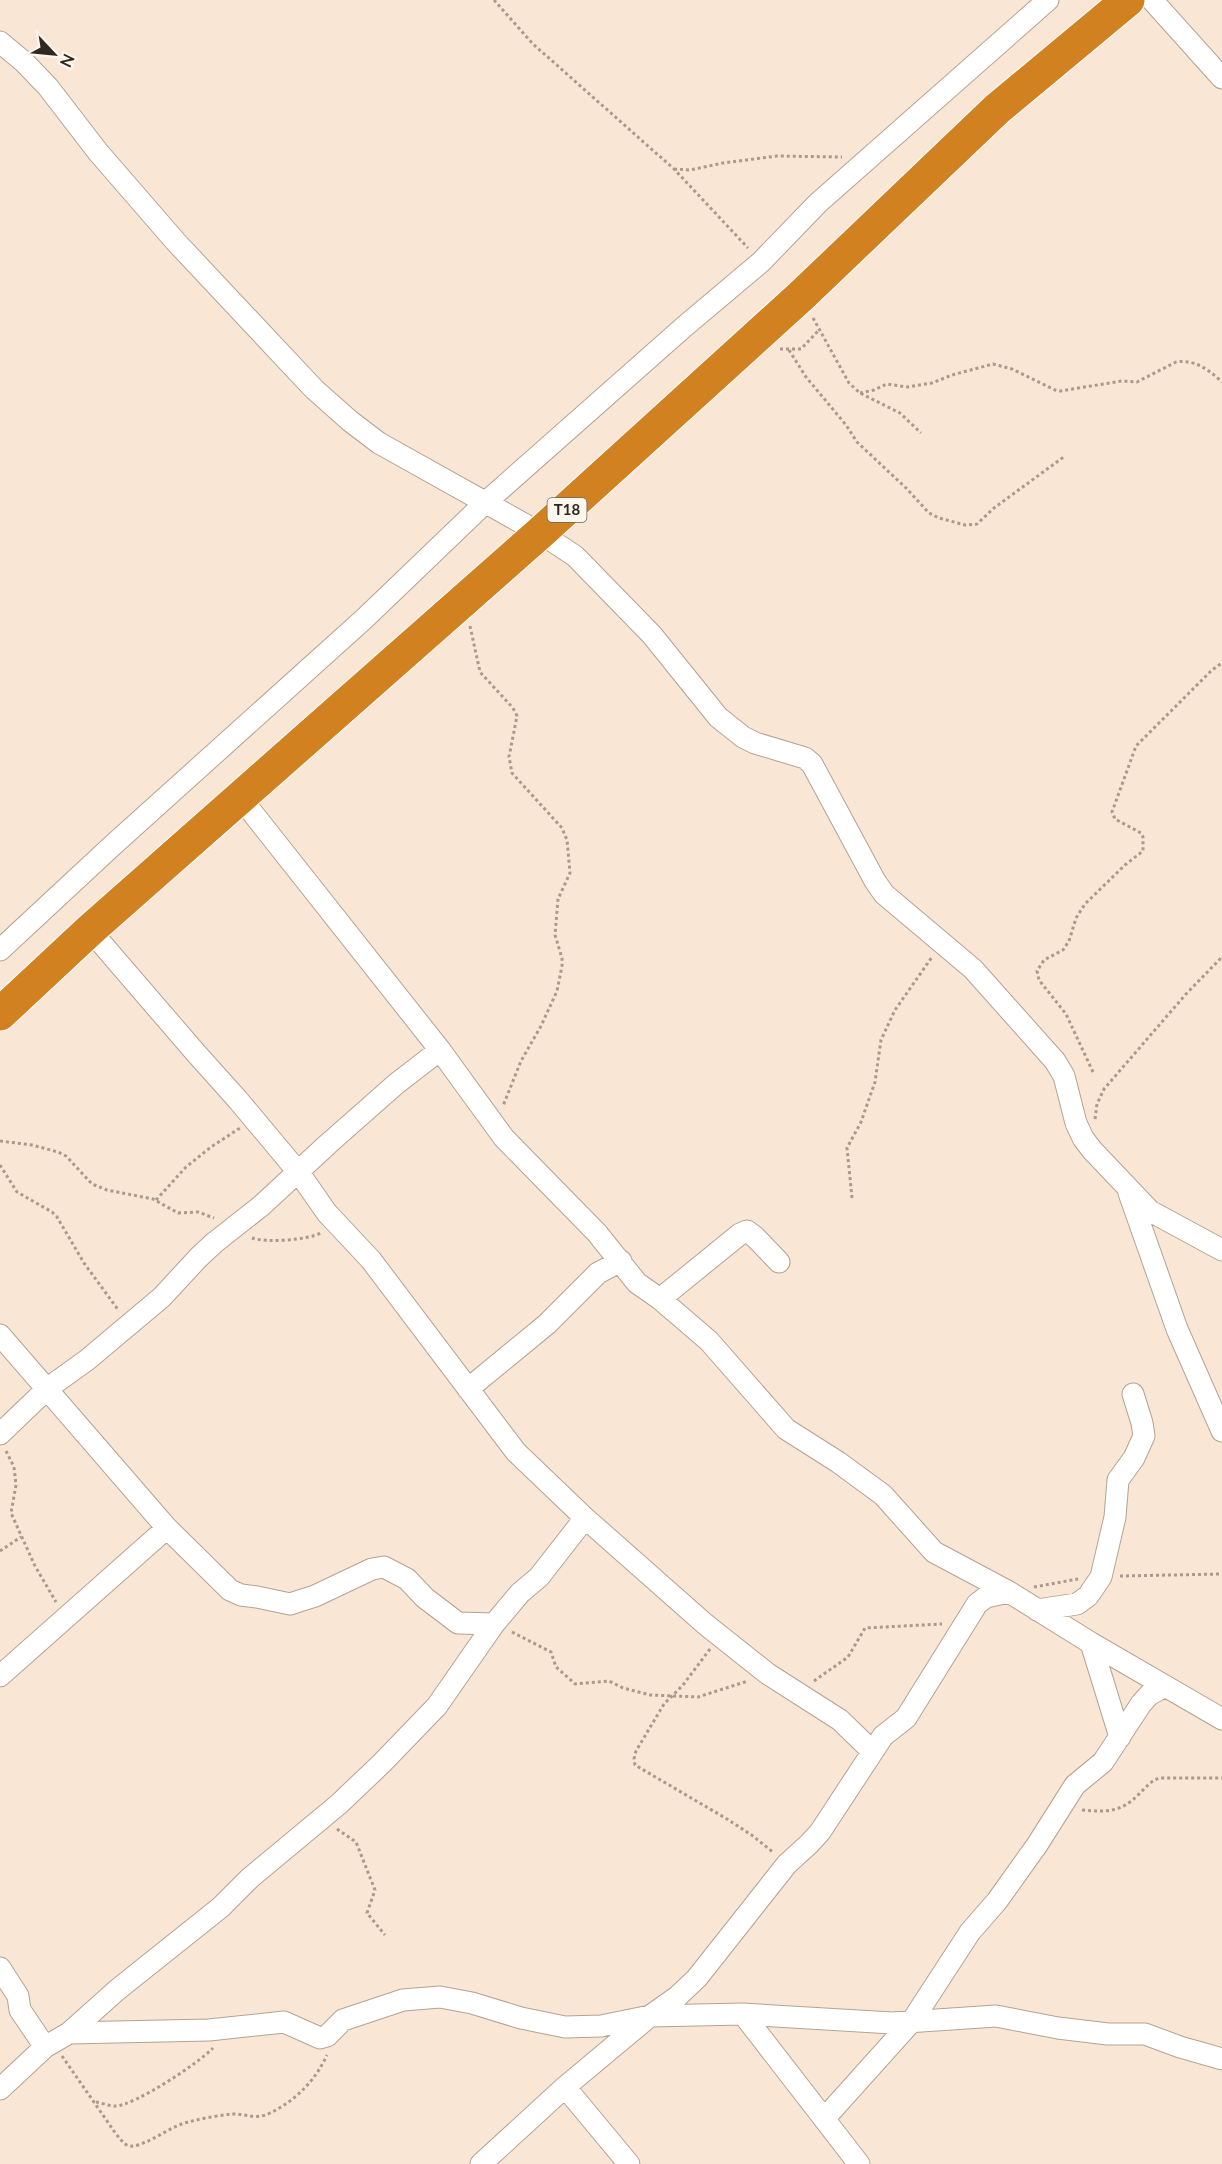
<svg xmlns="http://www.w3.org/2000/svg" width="1222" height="2164" viewBox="0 0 1222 2164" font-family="Lato,sans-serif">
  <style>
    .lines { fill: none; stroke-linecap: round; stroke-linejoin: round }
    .street-casing { stroke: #b4a393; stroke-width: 23 }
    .highway-casing { stroke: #fff; stroke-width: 35 }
    .path { stroke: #a99a8d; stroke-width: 3; stroke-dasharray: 3 3; stroke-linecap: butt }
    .street { stroke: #fff; stroke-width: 21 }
    .highway { stroke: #d28120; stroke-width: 33 }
    .labels { text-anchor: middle; stroke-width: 4.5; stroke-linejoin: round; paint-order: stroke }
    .shield { fill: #fdf6ef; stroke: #6d665f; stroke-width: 1.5 }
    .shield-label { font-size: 15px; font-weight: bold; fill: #2f2821 }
  </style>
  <rect width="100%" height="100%" fill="#f9e6d5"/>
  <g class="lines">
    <g class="street-casing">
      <path id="street" d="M1152,0L1222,78
        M0,42L24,62L48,87L98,152L176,242L314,389L350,421L379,443L540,533L575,556L652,635L718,717L743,737L755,743L805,758L812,764L875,881L884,894L973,969L1055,1061L1064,1076L1076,1123L1083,1138L1092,1150L1150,1211L1222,1250
        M240,797L440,1050L504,1138L597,1233L637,1283L660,1299L709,1341L786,1429L838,1462L883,1495L934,1552L1009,1592L1091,1643L1222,1719
        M90,930L195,1052L238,1100L299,1173L327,1213L371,1260L516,1452L585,1518L705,1624L768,1674L840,1720L872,1751
        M0,950L113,845L364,619L486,502L685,326L761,262L818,203L1048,0
        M1129,1193L1177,1329L1222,1431
        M660,1299L740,1234L747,1231L755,1237L779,1262
        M0,1335L167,1528L230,1590L241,1595L257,1597L290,1604L315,1596L372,1569L384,1567L407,1579L425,1598L458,1623L494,1624
        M468,1389L547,1324L598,1273L621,1261
        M0,1434L48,1388L87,1360L162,1297L198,1258L214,1243L261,1206L328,1144L396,1084L440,1050
        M1037,1610L1077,1604L1088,1596L1101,1577L1115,1517L1118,1480L1134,1458L1144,1436L1142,1423L1133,1394
        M1091,1643L1120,1737
        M0,1676L167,1528
        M0,1968L18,1996L20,2010L45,2047
        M743,2014L859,2164
        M69,2033L117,1990L221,1907L250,1878L339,1804L382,1763L437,1706L494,1624L520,1593L539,1577L585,1518
        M565,2087L629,2164
        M0,2089L45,2047L69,2033L209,2030L284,2022L320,2038L327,2036L343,2020L403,2000L440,1997L472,2003L521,2018L565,2027L601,2026L650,2016L743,2014L892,2023L996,2016L1058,2028L1108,2034H1145L1180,2047L1222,2059
        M824,2119L912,2021L970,1932L997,1901L1037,1845L1075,1785L1103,1762L1141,1704L1149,1695L1165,1686
        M481,2164L565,2087L650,2016L677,1997L697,1978L787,1864L809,1844L820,1832L883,1736L906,1718L977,1604L986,1597L1009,1592"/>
    </g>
    <g class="highway-casing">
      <path id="highway" d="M0,1014L90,930L540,533L801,296L997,109L1128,0"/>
    </g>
    <path class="path" d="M494,0L533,44L674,169L748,248
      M674,169L690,170L723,163L777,156L842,157
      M813,318L849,383L860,393L900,413L921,433
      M780,349H801L819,330
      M789,350L806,377L846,425L857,442L906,488L929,513L939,518L965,525L977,524L994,508L1065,456
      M860,393L874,390L887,384L907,387L932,383L952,375L993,364L1012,369L1055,390L1060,391L1122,381L1137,382L1176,362C1195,359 1209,370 1222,382
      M470,626L480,672L513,708L517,716L509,757L512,773L562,828L567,840L570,873L558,899L555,935L562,958V966L557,991L541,1026L521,1061L503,1106
      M1093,1072L1066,1014L1039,980L1037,971L1044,960L1063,950L1069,941L1076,918L1085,904L1125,865L1143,851V837L1141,833L1115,819L1112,812L1136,746L1212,670L1222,663
      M1095,1119L1097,1104L1104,1089L1186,994L1222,957
      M0,1141L32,1145L58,1152L66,1156L92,1184L107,1190L153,1199L178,1213L198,1212L214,1218
      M0,1165L17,1192L52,1212L57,1217L84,1263L119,1311
      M852,1198L847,1148L861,1122L875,1082L881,1040L895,1010L932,957
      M156,1200L186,1167L211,1147L240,1128
      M252,1238C267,1243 307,1240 321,1233
      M6,1451L14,1467L16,1485L11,1513L35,1566L56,1602
      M0,1551L21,1537
      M1120,1576L1222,1574
      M1034,1587L1078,1579
      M512,1632L551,1652L556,1667L575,1684L609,1681L623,1688L650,1695L698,1697L748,1681
      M710,1649L683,1685L664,1704L636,1751L634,1759L635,1765L727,1819L753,1836L774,1853
      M814,1681L848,1657L865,1628L942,1624
      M1082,1810C1107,1812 1121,1813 1140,1793C1146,1787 1151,1781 1159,1778H1222
      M337,1829L356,1842L375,1890L367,1913L385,1935
      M62,2056L116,2134C123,2142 126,2149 138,2145C157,2139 172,2125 192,2121C205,2118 220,2115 233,2114C246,2114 257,2120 270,2113C295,2101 315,2081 327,2055
      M96,2102C102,2103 109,2106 115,2106C134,2106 199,2063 213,2048"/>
    <use href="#street" class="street"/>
    <use href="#highway" class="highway"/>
  </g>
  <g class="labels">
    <rect class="shield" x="547.5" y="498" width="39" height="24" rx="4.5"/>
    <g class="shield-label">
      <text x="567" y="515">T18</text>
    </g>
  </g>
  <g transform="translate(54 54) rotate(116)" stroke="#fdf6ef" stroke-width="4.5" paint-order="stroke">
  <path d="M0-4.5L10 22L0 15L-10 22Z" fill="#2f2821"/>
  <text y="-9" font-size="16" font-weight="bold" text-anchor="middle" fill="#2f2821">N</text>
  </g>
</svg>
